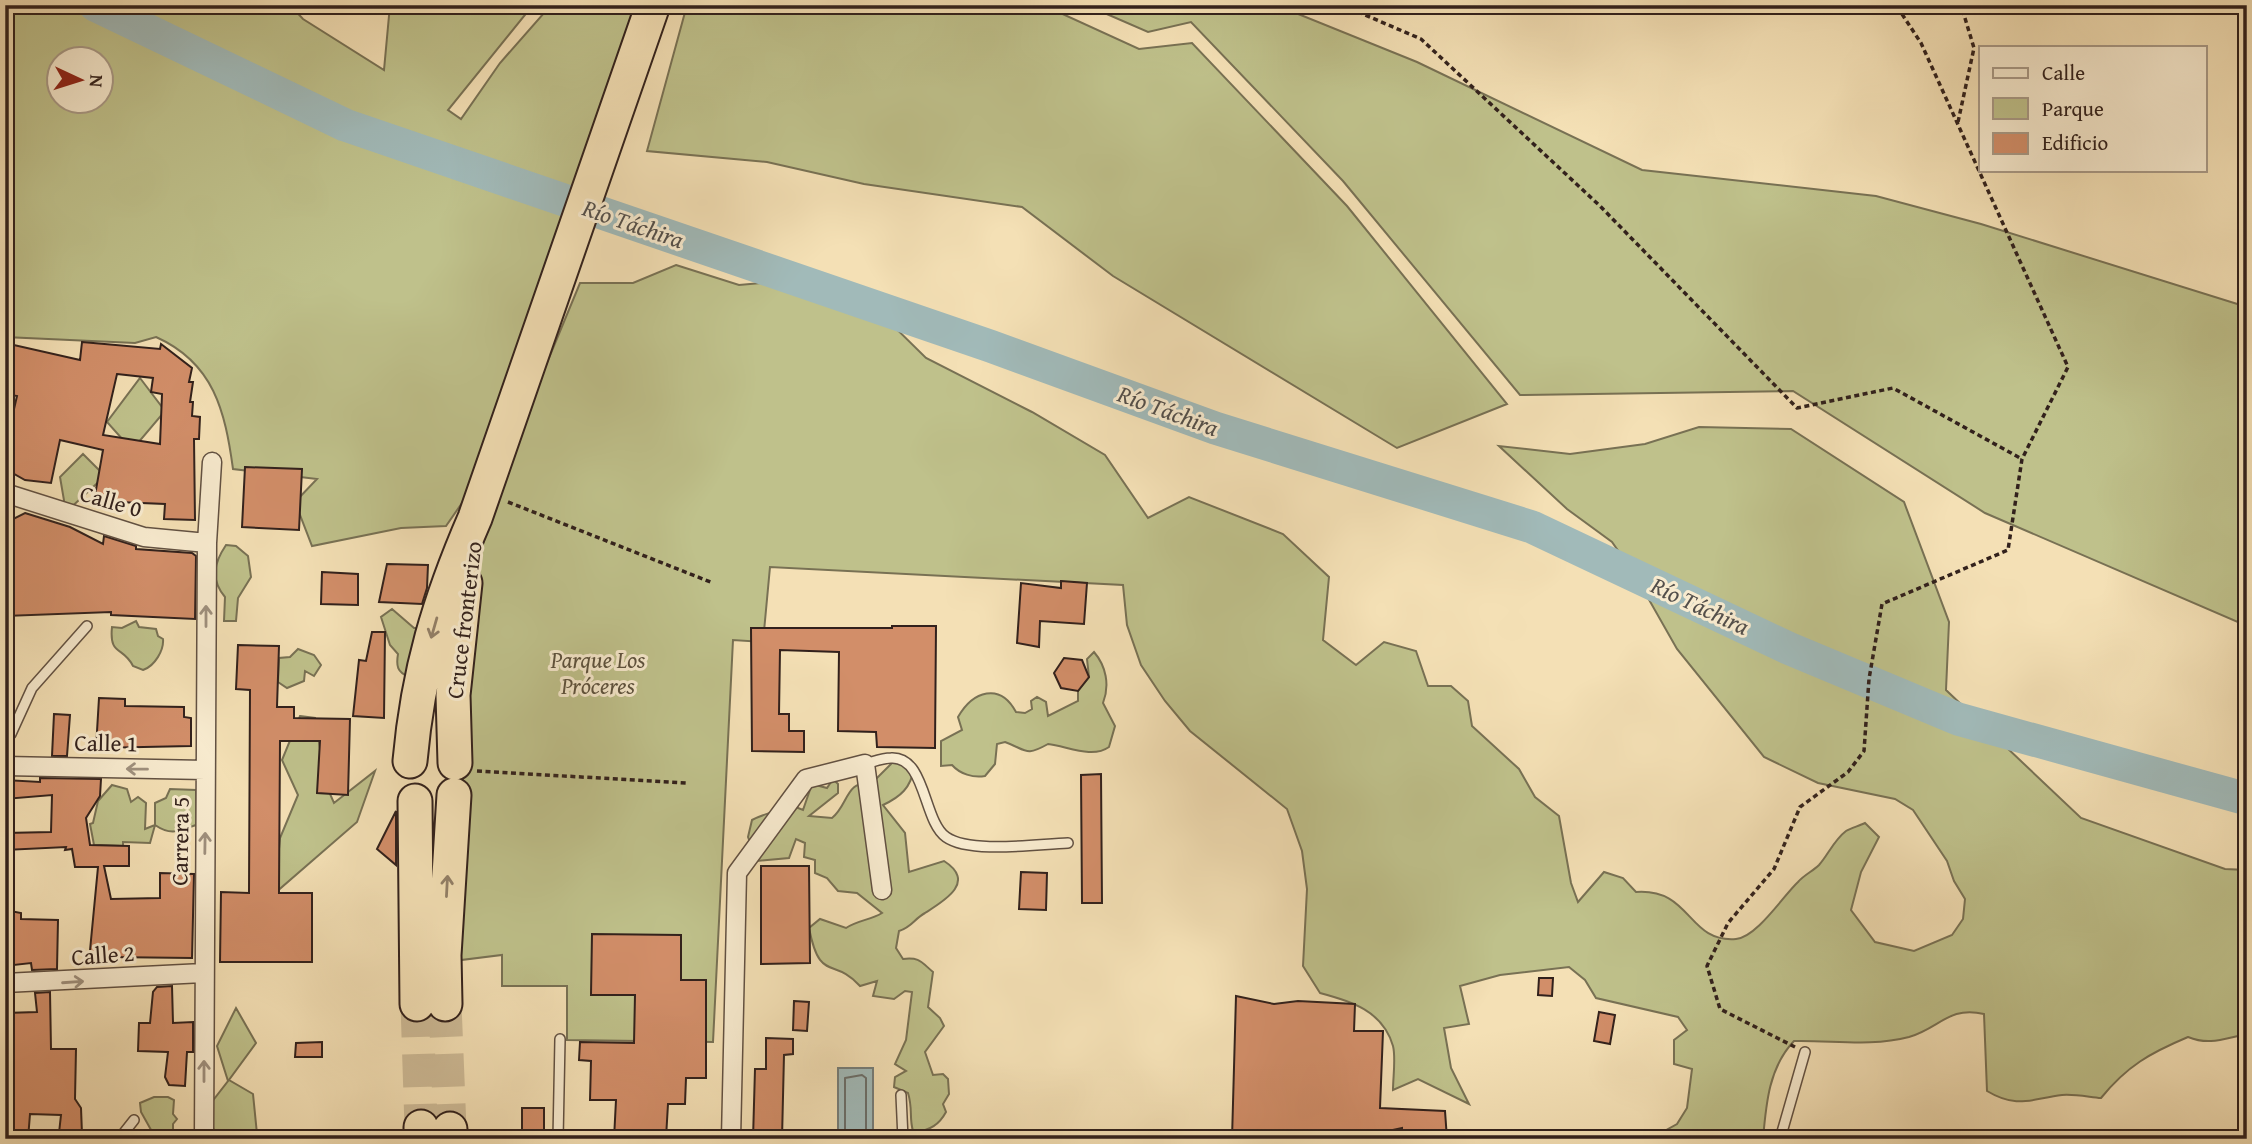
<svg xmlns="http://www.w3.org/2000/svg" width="2252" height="1144" viewBox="0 0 2252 1144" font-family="'Gentium Book Plus',serif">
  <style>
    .green { fill: #bfc18b; stroke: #787154; stroke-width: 2; fill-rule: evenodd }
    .water { fill: #a1bab9; stroke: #757d7a; stroke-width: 2 }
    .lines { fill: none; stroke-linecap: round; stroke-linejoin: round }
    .shore { stroke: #6a6e6a; stroke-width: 2 }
    .river { stroke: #a1bab9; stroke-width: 33 }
    .building { fill: #d28e69; stroke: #32211c; stroke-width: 2; fill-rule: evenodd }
    .highway-tunnel { stroke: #cdba96; stroke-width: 33; stroke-dasharray: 33 17; stroke-linecap: butt }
    .lane-casing { stroke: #625142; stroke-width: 12 }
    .street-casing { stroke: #625142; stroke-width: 21 }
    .highway-casing { stroke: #32211c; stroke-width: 37 }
    .path { stroke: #32211c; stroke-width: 3.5; stroke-dasharray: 5 3.5; stroke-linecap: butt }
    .lane { stroke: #f8ebcf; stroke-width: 9 }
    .street { stroke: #f8ebcf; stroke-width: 18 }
    .highway { stroke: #f4e0b5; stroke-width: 33 }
    .oneway { stroke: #9f907e }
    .oneway2 { stroke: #938068 }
    .labels { text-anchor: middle; stroke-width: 6; stroke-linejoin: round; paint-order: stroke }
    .street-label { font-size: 23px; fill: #32211c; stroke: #f8ebcf }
    .park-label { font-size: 23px; font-style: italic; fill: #5c513d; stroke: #f8ebcf }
    .water-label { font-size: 24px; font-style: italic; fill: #534f4b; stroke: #f8ebcf }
  </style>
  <rect width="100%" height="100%" fill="#f4e0b5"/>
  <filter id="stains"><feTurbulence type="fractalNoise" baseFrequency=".00286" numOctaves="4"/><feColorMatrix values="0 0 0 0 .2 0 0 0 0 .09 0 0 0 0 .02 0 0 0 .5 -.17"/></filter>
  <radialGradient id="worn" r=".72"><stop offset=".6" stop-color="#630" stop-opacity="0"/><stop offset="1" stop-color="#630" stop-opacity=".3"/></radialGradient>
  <path class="green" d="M5,5H290L303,19L384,70L390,5H533L448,110L461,119L500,63L551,5H647L478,480L446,526L401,528L312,546L295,502L317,479L233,469C225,411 214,363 156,337L135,343L5,337ZM60,60H102V102H60Z
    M687,5H1043L1139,49L1192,43L1347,206L1507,404L1397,448L1113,276L1022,207L864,184L767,162L647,151Z
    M1086,5H1276L1417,62L1642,170L1876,196L1981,224L2247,307V626L1985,513L1793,391L1520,395L1343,181L1191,22L1148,32Z
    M676,265L739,285L814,278L861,294L926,358L1032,412L1105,455L1148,518L1189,497L1283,534L1329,577L1323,640L1356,665L1384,642L1416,651L1428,686H1451L1468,701L1472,726L1519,769L1535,797L1559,816L1571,883L1578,902L1604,872L1623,878L1636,892C1692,888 1687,943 1736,939C1757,937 1783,896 1798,882C1804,875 1813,871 1819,865C1828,855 1834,840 1846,831C1851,828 1859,826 1865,823L1879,837L1861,872L1851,910L1875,942L1914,951L1952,935L1963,919L1965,899L1954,881L1947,861L1913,810L1895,799L1818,783L1764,757L1677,649L1635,575L1612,542L1567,509L1499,446L1570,454L1645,444L1699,427L1791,429L1904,502L1949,622L1946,690L2081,818L2225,869L2247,870V1034C2225,1038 2210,1046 2188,1037C2150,1053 2127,1066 2101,1098C2089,1097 2075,1094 2062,1095C2031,1099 2017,1109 1987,1091L1984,1014C1948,1006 1940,1028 1909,1037C1871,1047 1832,1040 1794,1041C1769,1067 1766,1104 1763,1139H1650L1677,1124L1687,1108L1692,1069L1674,1064V1040L1687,1030L1678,1017L1596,998L1585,980L1569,967L1500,975L1460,986L1469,1024L1444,1028L1451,1068L1469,1104L1418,1079L1393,1090C1393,1077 1396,1058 1393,1046C1383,1011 1351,1001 1320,993L1303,966L1307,889L1302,851L1287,809L1190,731L1165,701L1141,665L1127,625L1123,585L770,567L763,642L733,640L713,1042L567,1040V986H502V955L453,961L468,625L478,559L522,423L580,283H633Z
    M140,378L165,411L132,450L107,422Z
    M83,454L105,476L66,512L60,477Z
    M226,545L236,546L248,556L251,577L238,598L236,621H224L225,597C210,579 214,563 226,545Z
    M392,609L414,628H428L409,677C397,672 396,666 398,654L390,645L381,617Z
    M136,621L139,627L156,629L158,636L163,639C164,650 155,666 143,670L133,666C123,646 109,656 112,627L122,628Z
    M298,649L314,655L321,665L314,676L305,671L304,681L287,688L278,682L279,658L290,657Z
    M1094,652C1106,666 1110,685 1103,703L1115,726L1109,747C1092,759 1067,746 1048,744C1025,757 1027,750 1005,742L997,744L995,764L985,776C973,778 960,774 952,765L941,766V741L962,730L958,717C973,691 1000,682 1016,712L1025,713L1032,709L1031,701L1037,697L1046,702L1048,716L1078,701V691L1089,677L1087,659Z
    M300,716L315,718L326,785L334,803L375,771L357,822L275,893L280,838L298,795L282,760Z
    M893,762L914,768C911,788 900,797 883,805L905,833L909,872L944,861C977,882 944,901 925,913C914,919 912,927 899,931L896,948L903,959C920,957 921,962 933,972L928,1007L940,1018L944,1026L925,1052L933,1075L943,1074L948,1079L949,1094L943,1104L946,1112C939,1125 928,1132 913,1131C909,1118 913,1109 908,1093L894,1087L895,1077L906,1071L895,1064L906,1040L912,992L905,991L894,999L873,996L877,981L860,986C833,956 820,984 809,928L820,919L846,928C858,920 871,920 882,913L857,893L838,891L827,878L815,873V860L804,857L805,843L796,839L789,858L757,861L748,837L752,820C765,813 776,813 788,804L803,810L812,784L827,788L833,779L838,784V793L809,816L832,818C848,806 846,779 871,784Z
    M112,785L127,789L131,802L138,797L146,803L145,829L155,825V803L166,798L170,789L196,790V825C179,831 171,836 155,825L150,843L123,842V846L94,845L90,824L93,823L98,801Z
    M236,1008L256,1043L229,1080L253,1094L257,1134L250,1139H219L204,1112L228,1081L217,1046Z
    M154,1097H168L174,1100L173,1114L177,1119L173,1124V1139L155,1137L141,1112L140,1103Z"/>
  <path class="water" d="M838,1068H873V1137H838Z"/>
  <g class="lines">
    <path class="shore" d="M845,1139V1078L862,1075L866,1078V1139"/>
    <path class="river" d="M95,5L345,125L990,346L1215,428L1532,527L1788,648L1958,719L2247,799"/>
  </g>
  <path class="building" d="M82,342L160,349L161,344L192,368L189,382H193L190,402H193L192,416L200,417L199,439H194L195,520L164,519L165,504L94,501L103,450L60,440L51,483L25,480L9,471L11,461L5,459V448L17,396L5,394V343L80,360ZM117,374L153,378L151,392L162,394L160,444L103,435Z
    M245,467L302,469L299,530L242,527Z
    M25,513L70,527L103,544L104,536L136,546V549L192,553L196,556L195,619L111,615V612L5,616V573H12L14,543H5V523Z
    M387,564L428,565L427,588L422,604L379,602Z
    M322,572L358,574V605L321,604Z
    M1061,581L1087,583L1084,624L1040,621L1039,647L1017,643L1021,583L1061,588Z
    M892,626H936L935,748L877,747L876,732L838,731L839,652L780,650L779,714H789V731H804V752L752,751L751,628H892Z
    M372,632H385L384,718L353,716L359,660L366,661Z
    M238,645L279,646L277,707H294V718L350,719L348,795L317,793L320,741H280L279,893H312V962H220L221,892L249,893L250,690L236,689Z
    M1064,658L1082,660L1089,677L1078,691L1061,688L1054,673Z
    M99,698L125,699V706L184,707V717L191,718V746L96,748Z
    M54,714L70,715L67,756H52Z
    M1101,774L1102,903H1082L1081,775Z
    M40,778L101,779L100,796L86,818L90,845L129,846V866H104L111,899L160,898V873L194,874L192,958L108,957L89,961L98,867H75L72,849L65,850L66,847L5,850V833L51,832L52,795L5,799V780L40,782Z
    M396,811V865L377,849Z
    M761,866H809L810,963L761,964Z
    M1021,872L1047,873L1046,910L1019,909Z
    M5,910L21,913V919L58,920L57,969L32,970L31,963L5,966Z
    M592,934L681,935V980H706V1078H686L685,1104H668L666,1138L614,1139L616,1100H590L591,1061L579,1060L580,1042L634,1043L635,995H591Z
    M1539,978H1553L1552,996L1538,995Z
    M172,986L173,1023L193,1022V1052H187L185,1086L169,1085L165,1077L168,1052L138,1051L139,1023H150L153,992L157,987Z
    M50,992L51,1049H76L75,1099L81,1108L82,1134L59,1133L61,1115L30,1114L28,1139H5V1013L37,1012L35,993Z
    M1236,996L1274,1004L1298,1001L1355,1004L1354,1031H1383L1380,1108L1445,1111L1447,1139H1402V1128L1351,1139H1232Z
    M794,1001L809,1002L807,1031L793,1030Z
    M1599,1012L1615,1015L1610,1044L1594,1041Z
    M766,1038L793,1039V1054L784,1055L782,1139H753L755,1069H766Z
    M322,1042V1057H295L296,1043Z
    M522,1108H544V1139H522Z"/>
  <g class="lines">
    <path class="highway-tunnel" d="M417,1004L421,1127
      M445,1004L450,1129"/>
    <g class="lane-casing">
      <path id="lane" d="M5,739L11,734L32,688L87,626
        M865,764C873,762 882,758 891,758C926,756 923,821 946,837C970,854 1037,844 1068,843
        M901,1095L903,1139
        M119,1139L134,1120
        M558,1139L560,1039
        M1780,1139L1805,1052"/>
    </g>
    <g class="street-casing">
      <path id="street" d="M5,493L144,537L207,543
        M5,766L205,770
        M5,983L203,973
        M204,1139L207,543L212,462
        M731,1139L737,873L806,779L865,764L882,890"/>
    </g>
    <g class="highway-casing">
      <path id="highway" d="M410,761C418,671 439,601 475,518L653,5
        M455,763L453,695L465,583
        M415,801L417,1004
        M445,1004L444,955L454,795
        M421,1127V1139
        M450,1129V1139"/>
    </g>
    <path class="path" d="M1342,5L1421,39L1600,206L1797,408L1893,388L2022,459
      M1958,122L1974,48L1961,5
      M508,502L713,583
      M477,771L686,783
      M1795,1047L1720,1009L1707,966L1728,923L1774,869L1800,807L1848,772L1864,751L1869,679L1882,604L2008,550L2022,459L2068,367L1921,43L1896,5"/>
    <use href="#lane" class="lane"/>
    <use href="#street" class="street"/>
    <use href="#highway" class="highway"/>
  </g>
  <defs><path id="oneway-shaft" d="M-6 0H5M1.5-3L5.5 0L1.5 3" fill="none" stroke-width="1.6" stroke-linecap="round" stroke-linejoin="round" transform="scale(1.75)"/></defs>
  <g class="oneway">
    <use href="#oneway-shaft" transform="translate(206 616) rotate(-90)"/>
    <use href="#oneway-shaft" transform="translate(137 769) rotate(-179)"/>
    <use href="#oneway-shaft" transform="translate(205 843) rotate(-89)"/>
    <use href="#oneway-shaft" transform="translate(73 982) rotate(-4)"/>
    <use href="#oneway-shaft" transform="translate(204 1071) rotate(-90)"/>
  </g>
  <g class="oneway2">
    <use href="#oneway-shaft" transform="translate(434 628) rotate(106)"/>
    <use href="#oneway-shaft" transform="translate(447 886) rotate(-87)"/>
  </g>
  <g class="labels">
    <g class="street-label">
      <text transform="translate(111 501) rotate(16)" y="8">Calle 0</text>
      <text transform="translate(464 620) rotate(-83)" y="8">Cruce fronterizo</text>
      <text transform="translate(106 743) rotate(1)" y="8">Calle 1</text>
      <text transform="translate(180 841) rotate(-89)" y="8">Carrera 5</text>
      <text transform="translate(103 955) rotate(-4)" y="8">Calle 2</text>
    </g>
    <g class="park-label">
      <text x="598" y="668">Parque Los<tspan x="598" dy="26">Próceres</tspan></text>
    </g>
    <g class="water-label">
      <text transform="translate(633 224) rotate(19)" y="8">Río Táchira</text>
      <text transform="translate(1168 411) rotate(20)" y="8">Río Táchira</text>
      <text transform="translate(1700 606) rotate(25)" y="8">Río Táchira</text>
    </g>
  </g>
  <rect width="2252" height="1144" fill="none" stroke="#f4e0b5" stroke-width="28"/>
  <rect x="7" y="7" width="2238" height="1130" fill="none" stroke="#32211c" stroke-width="3.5"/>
  <rect x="14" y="14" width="2224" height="1116" fill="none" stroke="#32211c" stroke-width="2"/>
  <rect x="1979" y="46" width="228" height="126" fill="#f8ebcf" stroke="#a99a87" stroke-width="2"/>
  <rect x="1993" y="68" width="35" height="10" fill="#f8ebcf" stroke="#a99a87" stroke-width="2"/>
  <text x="2042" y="80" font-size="21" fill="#32211c">Calle</text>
  <rect x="1993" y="98" width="35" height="21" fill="#bfc18b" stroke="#a99a87" stroke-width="2"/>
  <text x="2042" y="116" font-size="21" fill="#32211c">Parque</text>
  <rect x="1993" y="133" width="35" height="21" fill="#d28e69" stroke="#a99a87" stroke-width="2"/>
  <text x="2042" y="150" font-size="21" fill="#32211c">Edificio</text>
  <g transform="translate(80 80) rotate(94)"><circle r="33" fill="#f8ebcf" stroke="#a99a87" stroke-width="2"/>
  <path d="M0-5L12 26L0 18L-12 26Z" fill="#8f2418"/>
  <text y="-10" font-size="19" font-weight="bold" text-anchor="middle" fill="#32211c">N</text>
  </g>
  <rect width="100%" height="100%" filter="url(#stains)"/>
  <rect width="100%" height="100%" fill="url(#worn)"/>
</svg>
